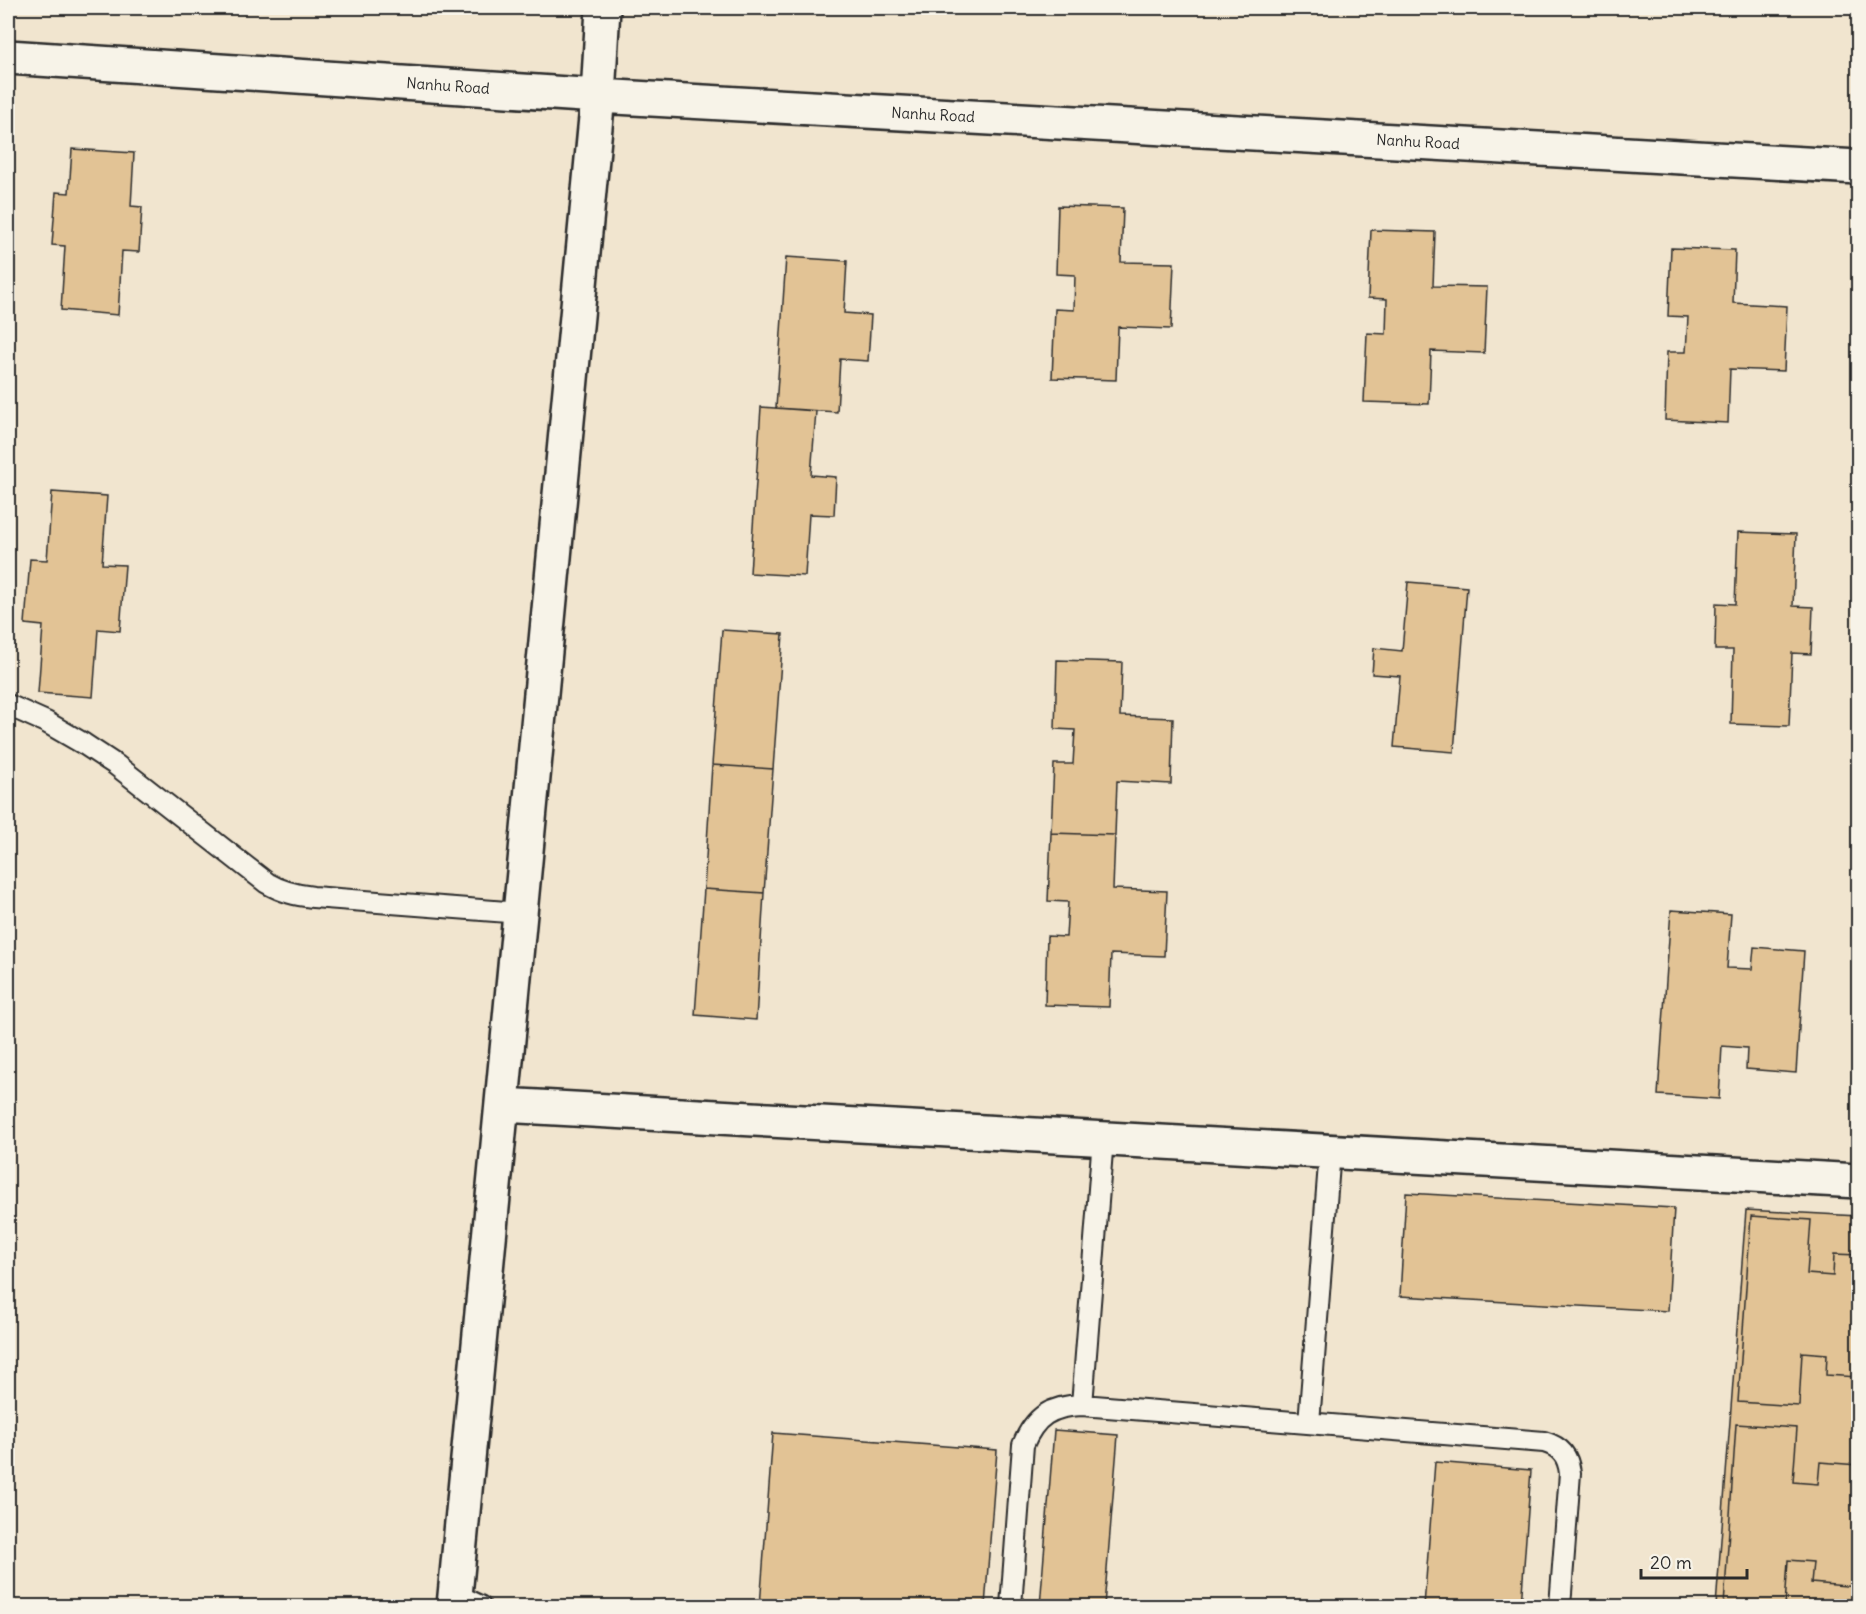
<svg xmlns="http://www.w3.org/2000/svg" width="1866" height="1614" viewBox="0 0 1866 1614" font-family="Delius,sans-serif">
  <style>
    .building { fill: #e2c395; stroke: #2b2b2b; stroke-width: 1.5 }
    .lines { fill: none; stroke-linecap: round; stroke-linejoin: round }
    .lane-casing { stroke: #2b2b2b; stroke-width: 24 }
    .secondary-casing { stroke: #2b2b2b; stroke-width: 38 }
    .lane { stroke: #f7f3e8; stroke-width: 20 }
    .secondary { stroke: #f7f3e8; stroke-width: 33 }
    .labels { text-anchor: middle; stroke-width: 5; stroke-linejoin: round; paint-order: stroke }
    .street-label { font-size: 15px; fill: #2b2b2b; stroke: #f7f3e8 }
  </style>
  <rect width="100%" height="100%" fill="#f1e5cf"/>
  <filter id="ink" filterUnits="userSpaceOnUse"><feTurbulence type="fractalNoise" baseFrequency=".0167" numOctaves="2"/><feDisplacementMap in="SourceGraphic" scale="12" xChannelSelector="R" yChannelSelector="G"/><feConvolveMatrix kernelMatrix="1 2 1 2 8 2 1 2 1" color-interpolation-filters="sRGB"/></filter>
  <g filter="url(#ink)">
    <path class="building" d="M72,149L134,153L131,206L142,207L139,252L122,251L118,315L61,310L65,246L52,245L56,192L69,193Z
      M1058,206L1123,208L1121,262L1174,263L1171,329L1118,327L1116,380L1052,378L1055,309L1074,310L1075,275L1056,274Z
      M1371,230L1435,232L1433,286L1487,287L1484,353L1431,351L1429,404L1364,402L1367,333L1386,334L1387,299L1368,298Z
      M1671,248L1735,250L1733,303L1787,306L1784,371L1730,369L1728,423L1665,420L1667,352H1686L1688,317L1668,316Z
      M786,257L847,261L844,313L871,315L868,361L840,359L837,412L776,408Z
      M761,407L816,411L811,475L836,477L834,515L809,514L805,576L750,573Z
      M52,492L107,496L102,564L125,565L120,631L98,629L93,697L38,693L43,626L25,624L30,559L47,560Z
      M1738,532L1796,534L1793,606L1813,607L1811,654L1792,653L1789,726L1731,724L1733,650H1715L1716,603L1735,604Z
      M1408,582L1467,587L1454,752L1394,747L1400,676L1372,674L1374,648L1402,651Z
      M722,630L783,634L773,769L712,765Z
      M1057,660L1122,662L1120,716L1173,718L1171,784L1117,781L1115,835L1051,833L1054,764H1073L1075,730L1055,729Z
      M712,765L773,769L764,893L704,889Z
      M1051,833L1115,835L1113,889L1167,891L1164,956L1111,954L1109,1007L1045,1005L1047,936L1066,937L1068,902L1048,901Z
      M704,889L764,893L756,1020L695,1015Z
      M1671,910L1731,914L1727,968L1752,969L1754,947L1804,951L1796,1073L1746,1069L1747,1048L1722,1046L1719,1099L1658,1095Z
      M1406,1193L1674,1208L1668,1311L1400,1296Z
      M1746,1210L1858,1216V1606H1716Z
      M1751,1216L1811,1220L1807,1274L1833,1276L1834,1254L1858,1255V1377L1826,1375L1827,1354L1802,1352L1799,1406L1738,1402Z
      M1736,1424L1797,1428L1793,1482L1818,1484L1820,1462L1858,1465V1587L1811,1583L1813,1562L1788,1560L1785,1606H1724Z
      M1054,1430L1118,1435L1104,1606H1040Z
      M773,1433L997,1450L985,1606H760Z
      M1435,1462L1531,1470L1521,1606H1424Z"/>
    <g class="lines">
      <g class="lane-casing">
        <path id="lane" d="M8,705L46,722L84,744L116,765L267,883C282,892 296,895 313,897L520,913
          M1082,1405L1103,1138
          M1309,1423L1330,1151
          M455,1594L480,1606
          M1011,1606L1023,1445C1035,1416 1051,1406 1082,1405L1544,1442C1561,1447 1568,1456 1570,1473L1560,1606"/>
      </g>
      <g class="secondary-casing">
        <path id="secondary" d="M8,57L598,96L1858,167
          M502,1105L1858,1181
          M454,1606L598,96L603,8"/>
      </g>
      <use href="#lane" class="lane"/>
      <use href="#secondary" class="secondary"/>
    </g>
  </g>
  <g class="labels">
    <g class="street-label">
      <text transform="translate(448 86) rotate(4)" y="5">Nanhu Road</text>
      <text transform="translate(933 115) rotate(3)" y="5">Nanhu Road</text>
      <text transform="translate(1418 142) rotate(3)" y="5">Nanhu Road</text>
    </g>
  </g>
  <rect width="1866" height="1614" fill="none" stroke="#f7f3e8" stroke-width="30"/>
  <rect x="15" y="15" width="1836" height="1584" fill="none" stroke="#2b2b2b" stroke-width="2" filter="url(#ink)"/>
  <path d="M1641 1569v9h106v-9" fill="none" stroke="#2b2b2b" stroke-width="3"/>
  <text x="1650" y="1569" font-size="18" fill="#2b2b2b" stroke="#f7f3e8" stroke-width="4.5" paint-order="stroke">20 m</text>
</svg>
